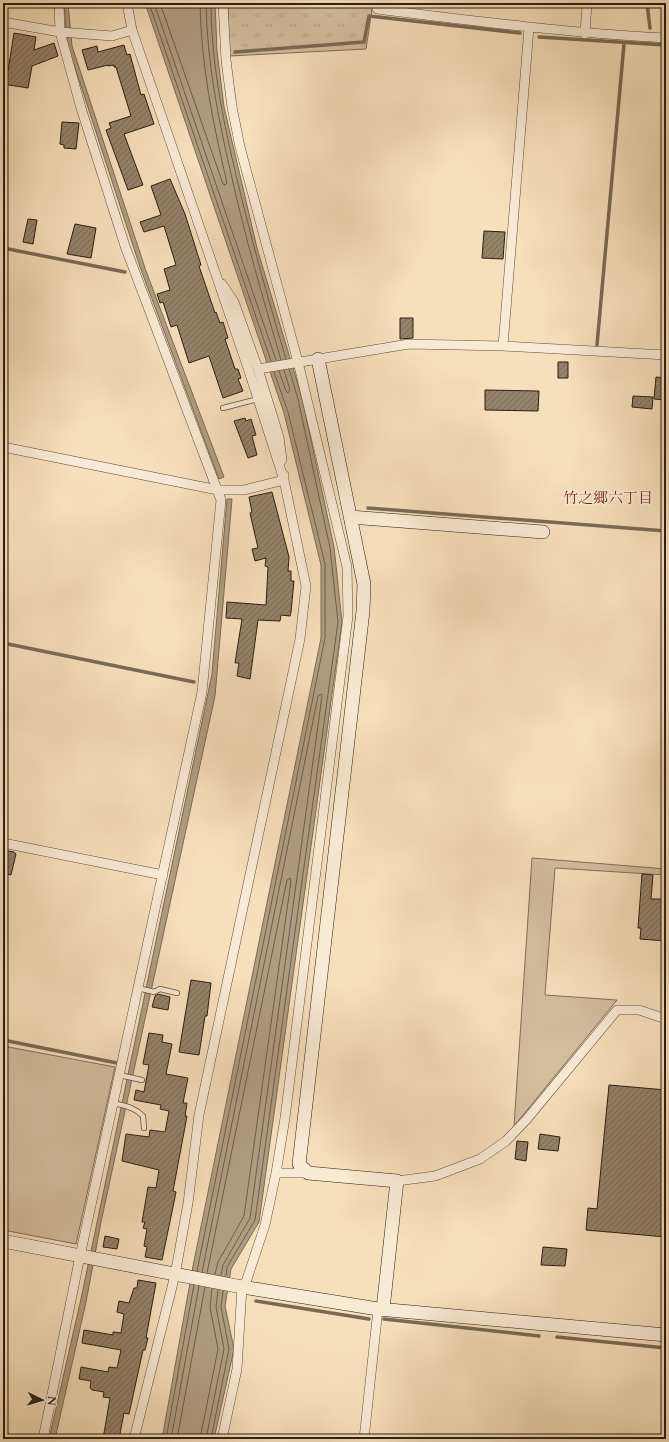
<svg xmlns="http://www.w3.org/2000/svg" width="669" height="1442" viewBox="0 0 669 1442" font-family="Cardo,'Noto Serif JP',serif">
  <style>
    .grass { fill: url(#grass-tufts); stroke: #7e6e57 }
    .green { fill: #d3be9e; stroke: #7e6e57 }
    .water { fill: #b09d81; stroke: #7a6a54 }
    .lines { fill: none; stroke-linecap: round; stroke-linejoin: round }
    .shore { stroke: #6c5e48; stroke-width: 1 }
    .stream { stroke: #7a6a54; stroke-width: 3.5 }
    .building { fill: url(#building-hatch); stroke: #291e10 }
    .lane-casing { stroke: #5c4e3b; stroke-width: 6 }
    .street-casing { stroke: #5c4e3b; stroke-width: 10 }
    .secondary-casing { stroke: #291e10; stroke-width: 14 }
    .lane { stroke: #f9ead3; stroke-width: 4.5 }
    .street { stroke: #f9ead3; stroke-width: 9 }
    .secondary { stroke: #f9ead3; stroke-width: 13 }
    .labels { text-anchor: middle; stroke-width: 3; stroke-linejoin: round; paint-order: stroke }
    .neighbourhood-label { font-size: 15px; fill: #7a1f14; stroke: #f9ead3 }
  </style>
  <defs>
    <pattern id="grass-tufts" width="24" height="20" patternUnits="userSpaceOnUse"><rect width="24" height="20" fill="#d3be9e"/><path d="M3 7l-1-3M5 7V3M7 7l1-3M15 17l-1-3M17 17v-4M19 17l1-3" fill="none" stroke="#b5a387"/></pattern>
    <pattern id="building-hatch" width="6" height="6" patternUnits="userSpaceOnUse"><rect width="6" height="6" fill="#948269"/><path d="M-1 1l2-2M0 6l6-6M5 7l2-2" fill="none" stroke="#796a55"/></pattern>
  </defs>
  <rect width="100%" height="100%" fill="#f6dfbb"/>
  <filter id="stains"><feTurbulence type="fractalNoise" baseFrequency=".005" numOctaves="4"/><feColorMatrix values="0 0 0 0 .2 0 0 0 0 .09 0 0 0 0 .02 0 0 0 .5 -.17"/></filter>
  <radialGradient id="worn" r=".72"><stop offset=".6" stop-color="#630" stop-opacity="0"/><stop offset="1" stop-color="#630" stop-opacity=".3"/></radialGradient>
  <path class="grass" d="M228,3H373L366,49L229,56Z"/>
  <path class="green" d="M532,858L666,869V875L555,868L545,995L617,1000L514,1126Z
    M3,1046L115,1067L76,1244L3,1230Z"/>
  <path class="water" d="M64,3H68L72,46L146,271L224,477L219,479L140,267L67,43Z
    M145,3H215L217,51L224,107L257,248L302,398L334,547L342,622L259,1222L231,1269L225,1306L234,1349L214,1439H162L193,1266L321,638V565L284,413Z
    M227,499H232L215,696L101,1222L86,1302L55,1439H49L81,1299L212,674Z"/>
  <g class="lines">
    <path class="shore" d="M149,3L271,361
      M154,3L276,360
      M160,3L223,184L225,185L227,183C213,123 201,65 200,3
      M206,3C207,62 218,117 231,174C245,237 263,298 281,360
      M211,3C211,60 222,115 235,171C250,234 267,296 286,359
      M279,371L286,391L288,393L290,390L284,370
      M197,1271L325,638V564L288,412L274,372
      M202,1272L318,696L321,694L322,696L250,1218L223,1265L221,1275
      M207,1273L287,880L290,878L291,881L244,1216L218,1262L215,1274
      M226,1276L227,1267L255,1220L338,622L330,548L298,399L289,369
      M166,1439L194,1285
      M171,1439L199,1286
      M177,1439L205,1287
      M200,1439L218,1349L210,1307L212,1289
      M206,1439L224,1349L216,1307L218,1290
      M211,1439L229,1349L221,1307L223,1291"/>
    <path class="stream" d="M647,3L650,28
      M369,6L370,3
      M539,37L666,45
      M235,52L364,42L369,16L520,33
      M3,248L125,272
      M597,345L624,44
      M368,508L666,531
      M3,643L194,682
      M3,1040L117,1063
      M256,1301L369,1319
      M384,1319L539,1336
      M557,1337L666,1348"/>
  </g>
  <path class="building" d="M14,33L36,37L34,50L54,43L58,56L32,66L28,88L3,84V70L8,71Z
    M124,45L127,55L130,54L141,95L144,94L154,124L124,134L143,185L128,190L106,130L111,128L109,123L131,116L116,67H114V65L108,66V65L88,70L82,50L97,46L98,52Z
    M62,122L79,123L76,149L64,148V145L60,144Z
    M170,179L185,214L201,265L199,266L215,313L216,312L220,323L223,322L228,338L225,339L235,369H238L241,378L238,379L243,391L223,398L209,356L189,363L177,325L171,327L163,302L160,303L157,294L170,290L164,269L176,265L164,226L144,232L140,222L161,215L151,186Z
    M28,219L37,220L33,244L23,242Z
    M75,224L96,228L91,258L67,254Z
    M484,231L505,232L503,259L482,258Z
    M400,318H413V338L400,339Z
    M558,362H568V378H558Z
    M656,377L666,378V400L654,399Z
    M485,390L539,391L538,411L485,410Z
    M633,396L653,397L652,409L632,407Z
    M245,418L246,421L251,419L256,435L252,436L257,455L248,458L234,421Z
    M272,492L289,557L288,571H291V581H294L291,612L290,616L281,615L280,621L258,620L250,679L237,676L239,663H235L242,619L226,618L227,602L266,605L268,567L265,566L266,558L255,561L252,549L258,548L250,513L252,512L249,497Z
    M3,850L14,852L16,854L11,875L3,873Z
    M642,874L653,875L651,899H666V941L640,939L641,928H638Z
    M191,980L211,983L207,1016H205L199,1055L179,1052Z
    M158,994L170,997L168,1010L152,1007L155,996Z
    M149,1033L163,1035L162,1042L172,1044L166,1074L188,1078L183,1103H187L185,1116H187L173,1191L176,1192L174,1202L162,1260L145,1257L147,1247L144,1246L147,1229L143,1228L145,1222H142L148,1187L156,1188L159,1170L122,1161L126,1134L149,1137L150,1130L165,1132L169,1111L160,1109L161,1105L134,1100L136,1090L144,1092L149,1065L143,1064Z
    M609,1085L666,1090V1237L586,1230L588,1208L597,1209Z
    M540,1134L560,1137L558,1151L538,1149Z
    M517,1141L528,1142L526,1161L515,1159Z
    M105,1236L119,1239L117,1249L103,1247Z
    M543,1247L567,1249L565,1266L541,1265Z
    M138,1280L156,1283L146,1338H148L145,1350H143L129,1414L124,1413L119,1439H103L110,1398L103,1397L104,1392L92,1390L90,1388L91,1381L79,1379L81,1367L108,1372L109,1367L117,1368L121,1350L82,1343L84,1330L113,1335V1332L121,1333L124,1314L117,1312L119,1301L129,1303L134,1288H137Z"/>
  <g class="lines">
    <g class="lane-casing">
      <path id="lane" d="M223,408L258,399
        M138,988L154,992L160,989L177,993
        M119,1075L142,1080
        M113,1103C125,1106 134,1107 143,1116L144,1128"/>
    </g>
    <g class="street-casing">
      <path id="street" d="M127,3L132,30L249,371L284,480L306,586L300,639L199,1115L188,1203L175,1275L134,1439
        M223,3L226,60L232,107L240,147L298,362L347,567L348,616L285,1118L276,1173
        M378,3L377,9C474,21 569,33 666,38
        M3,22L60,32L112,36L132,30
        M585,34L587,3
        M222,284L234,302L258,369L279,437L282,460
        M503,346L529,28
        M258,369L409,344L503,346L666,355
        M3,447L218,490H244L284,480V475
        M3,843L163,875
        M397,1181L435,1176L480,1159L506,1141L527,1119L617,1010H639L666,1019
        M244,1288L265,1225L276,1173H308
        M43,1439L80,1256L202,692L221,500L125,246L81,108L60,32L59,3
        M222,1439L237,1369L242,1287
        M364,1439L378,1309"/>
    </g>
    <g class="secondary-casing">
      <path id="secondary" d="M318,359L364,584L363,611L299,1164L308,1173L397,1181L383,1309
        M350,517L543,532
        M3,1241L242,1287L378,1309L666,1335"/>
    </g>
    <use href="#lane" class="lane"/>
    <use href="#street" class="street"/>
    <use href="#secondary" class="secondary"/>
  </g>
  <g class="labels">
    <g class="neighbourhood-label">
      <text x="608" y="503">竹之郷六丁目</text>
    </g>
  </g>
  <rect width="669" height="1442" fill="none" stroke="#f6dfbb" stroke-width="16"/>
  <rect x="4" y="4" width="661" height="1434" fill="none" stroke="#291e10" stroke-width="2"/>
  <rect x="8" y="8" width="653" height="1426" fill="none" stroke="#291e10"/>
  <g transform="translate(42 1400) rotate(95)" stroke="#f9ead3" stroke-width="3" paint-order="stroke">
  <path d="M0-3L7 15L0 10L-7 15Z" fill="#291e10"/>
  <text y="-6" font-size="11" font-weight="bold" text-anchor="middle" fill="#291e10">N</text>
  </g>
  <rect width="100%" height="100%" filter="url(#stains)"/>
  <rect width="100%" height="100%" fill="url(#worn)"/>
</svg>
